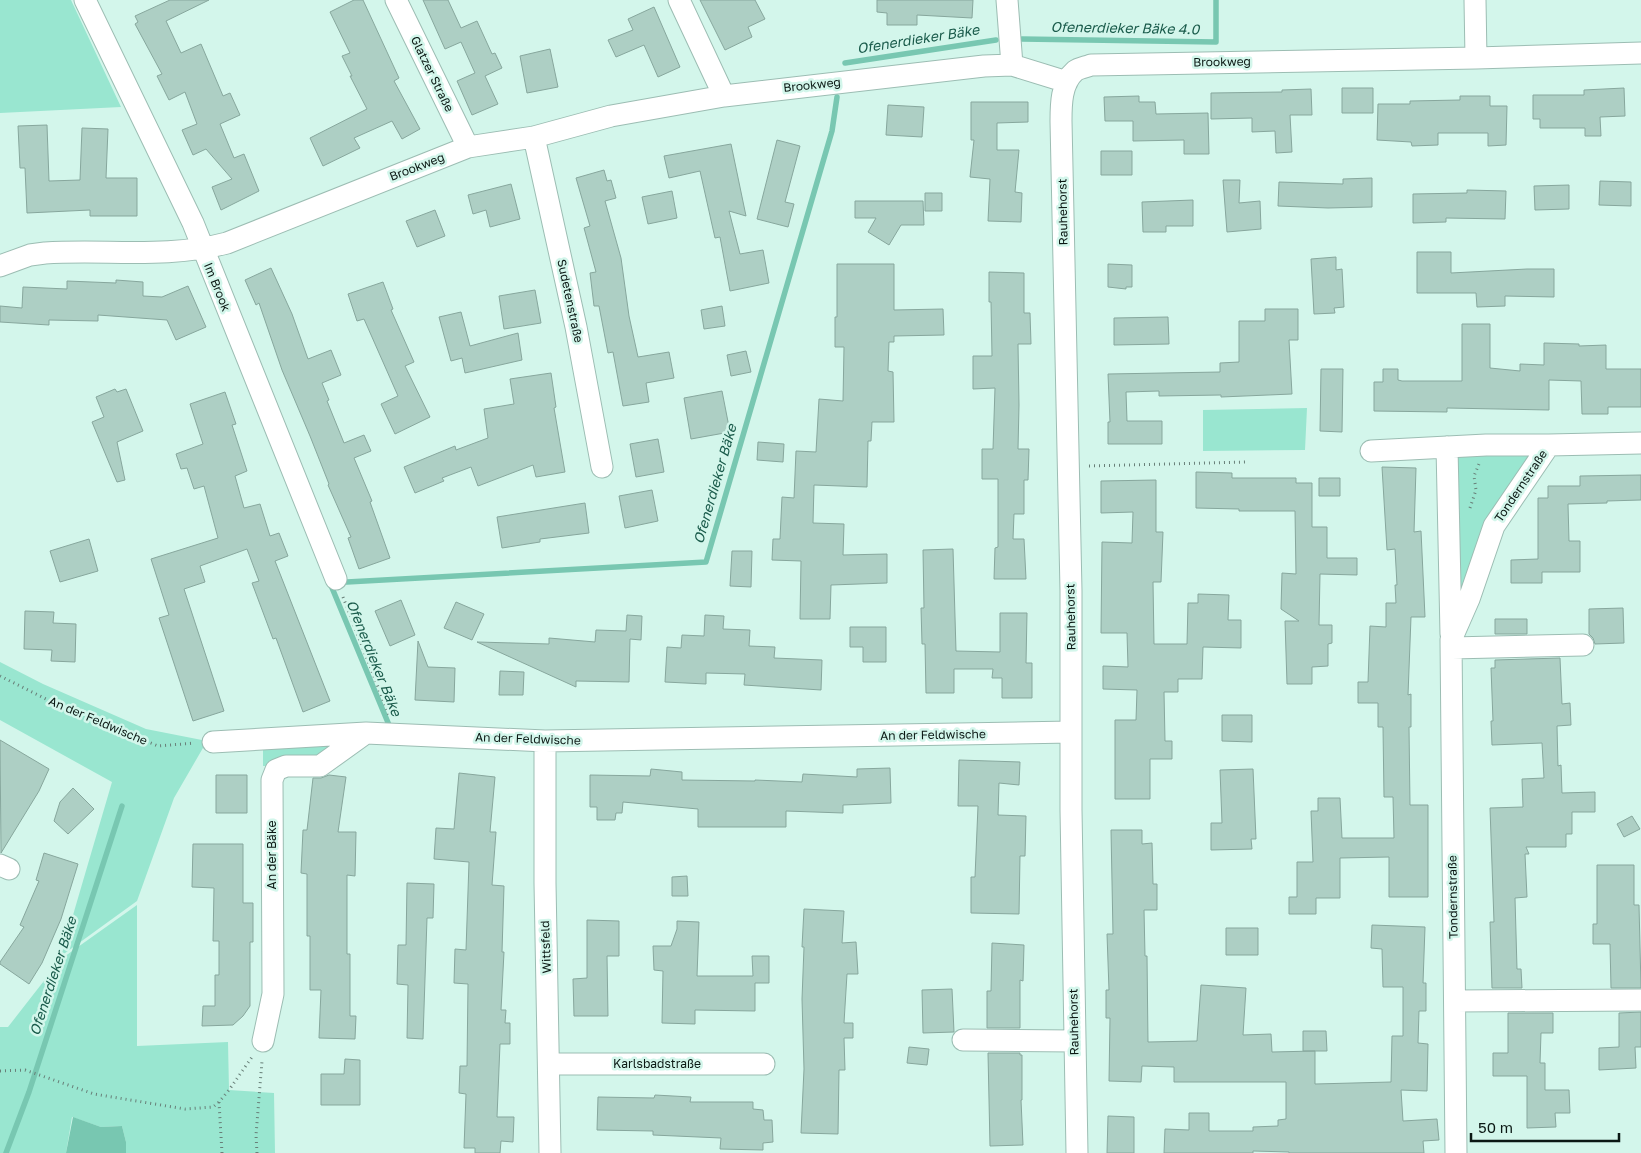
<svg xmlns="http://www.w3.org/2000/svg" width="1641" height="1153" viewBox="0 0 1641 1153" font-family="'Golos Text',sans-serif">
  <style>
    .green { fill: #99e6d0 }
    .water { fill: #78c7b1 }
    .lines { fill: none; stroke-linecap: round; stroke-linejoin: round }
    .stream { stroke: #78c7b1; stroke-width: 5.5 }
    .building { fill: #adcfc4; stroke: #87a79d }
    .minor-casing { stroke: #9cbdb3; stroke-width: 23 }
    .path { stroke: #687f78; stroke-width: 3; stroke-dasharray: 1 4; stroke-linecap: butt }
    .minor { stroke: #fff; stroke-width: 21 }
    .labels { text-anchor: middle; stroke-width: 5; stroke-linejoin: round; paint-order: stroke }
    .street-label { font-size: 12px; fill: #0b1814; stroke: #d3f6eb }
    .water-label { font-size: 14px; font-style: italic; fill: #1a5b4b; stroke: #d3f6eb }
  </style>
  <rect width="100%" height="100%" fill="#d3f6eb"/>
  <path class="green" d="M0,0H71L121,107L0,113Z
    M1307,408L1305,450L1203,451V410Z
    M1549,445L1519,488L1451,640L1447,447Z
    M0,662L43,684L146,729L207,741L174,798L137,901L61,956L112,782L0,720Z
    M366,733L327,761L286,766H263V739Z
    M137,905V1046L228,1042L229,1090L274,1093L275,1153H126V1142L122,1126L101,1127L72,1117L66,1153H0V1027H8L61,959Z"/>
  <path class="water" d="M73,1117L101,1127L122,1126L126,1142V1153H66Z"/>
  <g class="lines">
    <path class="stream" d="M1022,39L1216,42V0
      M845,63L996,40
      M347,582L706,562L832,131L837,97
      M330,583L389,725L385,726
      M6,1153L29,1092L122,806"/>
  </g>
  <path class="building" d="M170,0H209L166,21L181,53L201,44L223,96L230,93L240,115L220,124L234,158L244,154L259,191L221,210L212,187L232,179L206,149L193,155L182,130L197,124L185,92L169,100L157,76L162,74L135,24L138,22L135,16Z
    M354,0H363L399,78L394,81L420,129L402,139L392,121L354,138L360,148L323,166L310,138L367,109L350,76H352L342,56L350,53L330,12Z
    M423,0H448L461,28L477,21L492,54L495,53L502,68L485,76L498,104L472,115L457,81L475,73L461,42L445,49Z
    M700,0H755L765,19L748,27L752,37L725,50Z
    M877,0H973L972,18L917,15V25H887V13L877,12Z
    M654,7L680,67L658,77L644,45L616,57L608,40L633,30L628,19Z
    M550,49L558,87L527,93L520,56Z
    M1342,88H1373V113H1342Z
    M1624,88L1625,116L1600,117L1601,136H1585V128H1540V119H1533V95H1584V90Z
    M1311,89L1312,115H1290L1292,152L1276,153L1275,131L1252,132V118L1211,119V93L1282,92V90Z
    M1139,96V102H1155L1156,114L1208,113L1209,154H1184V140L1133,141V121H1105L1104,97Z
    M1460,96H1490V106H1507L1506,145L1488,146V133H1438V145L1412,146L1411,142L1377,140L1378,104H1410V101L1460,100Z
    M971,102H1028V122L997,123V150H1019L1015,192L1022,193L1021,222L988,221L990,179L970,177L974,140H971Z
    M888,105L924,107L922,137L886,135Z
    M47,125L49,181L80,180L82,128L108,129L106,178H137V216H90V210L27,213L25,168H20L18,126Z
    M777,140L800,146L785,202L794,204L788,227L757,219Z
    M731,144L746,216L729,211L740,254L763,250L769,283L730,291L720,237L715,238L700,171L669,178L664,156Z
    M1101,151H1132V175H1101Z
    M604,170L607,181L611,180L616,198L605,201L621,258L629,316L638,357L669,352L674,378L646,383L649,402L623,406L613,352L608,353L599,306H594L590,273L596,272L584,228L590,226L576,178Z
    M1372,178V207L1328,208L1278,206L1279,182L1343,184V179Z
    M1223,180H1240L1239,203L1260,201L1261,229L1227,232Z
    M1600,181L1631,182V206L1599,205Z
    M511,184L520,219L490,227L486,210L473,214L468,195Z
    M1569,185V209L1535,210L1534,186Z
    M1467,190L1506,191L1505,219L1446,218V222L1413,223V194L1467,193Z
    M672,191L677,218L648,224L642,197Z
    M925,193H942V211H925Z
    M1193,200V226H1166V232H1143L1142,202Z
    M855,201H923L924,225H901L889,245L868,232L876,218H855Z
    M435,210L445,236L417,247L406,221Z
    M1417,252H1451V273L1527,269H1554V297L1505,296V306L1477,307L1476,293H1417Z
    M1336,257V270L1342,269L1344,307L1334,308L1335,313L1314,314L1311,259Z
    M837,264H894V310L943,309L944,335L894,336V342H889L888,371L893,372L894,422H872L871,441H868L867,487L814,485L813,523L844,524L843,555L887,554V583L831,585L830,619H800L801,561L772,560L773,539H780L782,497L794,498L796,451L816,452L819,399L843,401L844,347H835V317H837Z
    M1108,264L1132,265V287H1126V289L1108,287Z
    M271,268L292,314L308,359L331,350L341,375L322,383L329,400L327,401L344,443L364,435L371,451L354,458L372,501L370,502L390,558L359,569L348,538L351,537L328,485L329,484L310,436L282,370L259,303L256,305L245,280Z
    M989,272L1024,273V313H1030L1031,344H1018L1019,405L1018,449H1029L1028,480H1024V514H1014L1013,539H1024L1026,579H994L995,548L998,547V479H982V449H993L995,388L973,389V356H992L991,302H989Z
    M116,280L143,282V296L162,297L188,286L206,327L176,340L167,320L98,315V321L49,320V325L0,322V306L22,308L23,287L67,289V281L116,283Z
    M383,282L393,309L391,310L414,362L405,366L430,417L395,434L381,404L398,396L364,319L357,321L348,294Z
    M535,290L541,323L504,329L499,296Z
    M722,306L725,326L704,329L701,310Z
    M1265,309H1298V340H1289L1292,394L1221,397V395L1159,396V391L1126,392L1127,421H1162V444H1108V422H1110L1108,374L1220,372V363L1239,362V321H1265Z
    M461,312L470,346L518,333L522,360L465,373L462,358L451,361L439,317Z
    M1168,317L1169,344L1114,345V318Z
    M1462,324H1490V368L1520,371V364L1544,365V343L1579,344V346L1606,345V369H1641V407H1608V414H1582L1581,381L1549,380V410L1447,408V412L1374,411V382H1383V369H1398V380L1402,381H1462Z
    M746,351L751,372L731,376L727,355Z
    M1321,369H1343L1342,432L1320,431Z
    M551,373L556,407L554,408L565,472L536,477L533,465L478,486L471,467L442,478L444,481L415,493L404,467L455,446L456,450L488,438L484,409L514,404L510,379Z
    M115,389L117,392L126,389L143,431L117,442L125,480L117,482L92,422L104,417L96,397Z
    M722,391L730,432L691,439L684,398Z
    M225,392L236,424L232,425L247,471L235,476L244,508L260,504L270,536L279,533L288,556L275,561L330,701L303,712L276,638L273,639L252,583L259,581L247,549L200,566L205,582L184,589L224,711L193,721L159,618L169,615L151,559L218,538L204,486L194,489L187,468L181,469L176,454L203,444L190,404Z
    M658,439L664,472L636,477L630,444Z
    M758,442L784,444L783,462L757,460Z
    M1382,467L1416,468L1414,532L1421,531L1425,617H1411L1408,695L1411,694V727H1409L1410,805H1428V897H1389V857L1340,858V898H1316V914H1289V897H1297V862H1313L1311,811H1318V798H1340L1342,838H1394L1393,797H1384L1383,727H1378V703H1358V682H1368L1370,626L1386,627V603H1396L1395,585H1397L1395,549L1387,550Z
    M1196,472L1232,473V478H1296V483H1312V527H1327V558H1357V575L1320,574L1319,625H1332V643L1328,644V666L1312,667V684H1287L1285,621H1299L1281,609L1282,573L1296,574L1295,511H1239V509L1196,508Z
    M1641,475V500L1607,501V503L1568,504L1569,541H1580V572H1542V583H1511V560L1538,559V498H1548V486H1580V476Z
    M1319,478H1340V496H1319Z
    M1156,480V532H1163L1161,582H1153L1154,644H1187L1188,603H1198V594L1229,595L1228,620H1241V648L1203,647L1202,679H1178V692H1164L1165,741H1172V759H1150V799H1115V720H1136L1137,690L1103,689V666L1128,667L1127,633H1101L1102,542L1132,543L1133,512L1101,513V481Z
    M652,490L658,521L625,528L619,496Z
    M585,503L589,533L540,539V542L502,548L497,517Z
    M89,539L98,571L60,582L50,551Z
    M953,549L956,651L1000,652V613H1027L1026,663H1032V698H1002V678H992L993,669H954V693H926L925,644H922L921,608H924L923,550Z
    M732,551H752L751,587L730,586Z
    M401,600L415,635L390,646L375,611Z
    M456,602L484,614L472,640L444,628Z
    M1623,608L1624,643L1595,644L1593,638L1589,634V609Z
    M25,611L54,612L53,623L76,624L75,662L51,661L52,650L24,649Z
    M627,615L642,616L641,640L630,639L629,682L576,681V687L477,642L549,644V638L595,642L596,630L626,631Z
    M705,615L724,616L723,629L750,630L749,646L775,647L774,658L822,660L821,690L744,685L745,674L706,673V684L665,682L667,647L681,648L682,635L704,636Z
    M1495,619H1527V634H1495Z
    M850,627H886V662H863V647H850Z
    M418,641L428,667L455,668L454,702L415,700Z
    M1560,658L1562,704L1570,703L1571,725L1557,726L1558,766L1561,765L1562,793L1595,792V812H1572V834H1566V847H1526L1529,854H1525L1527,897L1515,898L1517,969H1521L1522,988H1492L1490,922H1494L1490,808L1523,807L1522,779L1544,778L1542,743L1492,745L1491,721H1493L1491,668H1495V660Z
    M500,671L524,672L523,695H499Z
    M1222,715H1252V742L1222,741Z
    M0,740L49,769L39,791L1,853Z
    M959,760L1020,762L1019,785L999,783L998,815L1026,816L1025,856H1020L1019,914L971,913V877H975L978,806H958Z
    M890,768L891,803L843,805V813L786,811V827H698V809L623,802L622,813H616L615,820H597V807H590V775L650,776L651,769L682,772V780L755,781V780L802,782L803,774L857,777V769Z
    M1253,769L1256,839H1251L1252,849L1211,850V823H1222L1220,770Z
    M459,773L495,777L490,832H496L492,885L504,886L502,952H504L501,1010H506L505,1023H510V1044H500L497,1117H514L513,1142L501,1141L500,1153H475V1148H464L466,1094L459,1093L460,1066H467L468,984L454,983L455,949L466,950L469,862L434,859L436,828L454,829Z
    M216,775H247V813H216Z
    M329,775L346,777L338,832H356L355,876L347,875V954H350V1016H356L355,1039L319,1038L321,990H310V936H307V874L301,873L303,830H307L313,778H321Z
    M73,788L94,809L68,834L54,821L60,802Z
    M1632,816L1640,829L1624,837L1617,824Z
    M1111,830H1142V844L1152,843L1153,884H1157V910H1144L1145,956H1147L1148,1042L1197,1041L1201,985L1246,988L1243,1035L1271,1034L1272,1052L1315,1051V1084L1391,1082L1392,1036H1403V987H1383L1382,949L1371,948L1372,925L1425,927L1423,983H1426V1011H1419L1418,1043L1428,1044L1427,1091L1401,1090L1403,1121L1437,1119L1439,1140L1423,1141L1424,1153H1289V1152L1253,1151V1153H1164L1165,1129L1189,1130V1113H1209V1131H1253V1127L1278,1126V1120L1286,1119V1082H1174V1067L1142,1066L1141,1082L1109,1081L1110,1018H1106V990H1109L1107,934H1113Z
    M193,844H243V903H253V942H250V1006L243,1016L233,1025L202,1026L203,1006H215V975H219V941H213L214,888L192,887Z
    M44,853L78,864L61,919L42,963L29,984L0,964V962L24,927L20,925L39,881L36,880Z
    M1597,865H1634V905H1639L1641,988H1611L1610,944H1593V924H1597Z
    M687,876L688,896H672V877Z
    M407,883L434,884L433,918H427L423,1039L407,1038L408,985L397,984L398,945H406Z
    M804,909L844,911L842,943L856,942L858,974H847L844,1023H853V1038H844L845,1070H839L838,1134L801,1133L804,1069L802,999L804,947H802Z
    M587,920L619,921V956H607L608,1016H574L573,979L587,978Z
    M677,921L699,922L697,976H753L752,956H769V983H755V1011L695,1010V1024L662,1023L663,971L654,970L653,946H671L677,929Z
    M1226,928H1258V955H1226Z
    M992,943L1024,945L1023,981L1020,980V1028H987V991H991Z
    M952,989L954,1032L923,1033L922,990Z
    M1641,1012V1047H1635L1636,1068L1599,1070V1048L1619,1047V1013Z
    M1508,1013H1553V1033H1541L1540,1063H1545V1090H1569L1570,1113H1555L1556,1127L1527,1128V1076H1493V1053H1508Z
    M1303,1031H1326L1327,1051H1303Z
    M909,1047L929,1049L927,1065L907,1063Z
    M988,1053H1020V1055H1022V1100H1021L1023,1145L990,1146Z
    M345,1059L360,1060V1105H321V1074H344Z
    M655,1095L691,1097L690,1102H753V1109L763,1110L764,1120H772L773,1142L763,1143V1150L720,1149L721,1138L653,1135V1131L597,1130L598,1097L654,1098Z
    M1108,1116L1134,1117V1153H1107Z"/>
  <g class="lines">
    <g class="minor-casing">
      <path id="minor" d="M85,0L193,223L336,579
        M396,0L468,147
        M679,0L724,96
        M1007,0L1012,65
        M1475,0L1476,58
        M534,137L576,327L602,467
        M0,266L30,255L45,253C106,249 167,259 227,243L468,147L534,137L611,116L724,96L984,66L1012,65L1067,82
        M1447,447L1451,634
        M1371,451L1486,445H1549
        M1452,648L1583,645
        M545,741V883L550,1153
        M213,742L366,733L545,741L1071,732
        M0,865L9,869
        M1455,1001L1641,1000
        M963,1040L1075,1041
        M263,1041L273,994L272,780L276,770L286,766H320L366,733
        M549,1064H764
        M1077,1153L1071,810V591L1061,121C1061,105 1061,83 1075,71C1079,68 1086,67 1091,65L1476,58L1641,53
        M1456,1153L1451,640L1469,599L1494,526L1549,445L1641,443"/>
    </g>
    <path class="path" d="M1089,466L1246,462
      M1470,508L1476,490L1474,476L1479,464
      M343,597L389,715
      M0,676L52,702L158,746L195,743
      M0,1071L25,1070L94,1094L185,1109L213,1107L219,1102
      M222,1153L219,1102L229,1090L252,1057
      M257,1153L256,1135L262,1061"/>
    <use href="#minor" class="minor"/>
  </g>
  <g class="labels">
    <g class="street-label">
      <text transform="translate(1222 62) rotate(-1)" y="4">Brookweg</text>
      <text transform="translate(432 74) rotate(64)" y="4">Glatzer Straße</text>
      <text transform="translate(812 85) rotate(-6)" y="4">Brookweg</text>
      <text transform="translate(417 167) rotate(-21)" y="4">Brookweg</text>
      <text transform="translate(1063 212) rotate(-91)" y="4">Rauhehorst</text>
      <text transform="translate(217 287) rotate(68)" y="4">Im Brook</text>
      <text transform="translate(570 301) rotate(78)" y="4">Sudetenstraße</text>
      <text transform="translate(1521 486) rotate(-56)" y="4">Tondernstraße</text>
      <text transform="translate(1071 617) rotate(-91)" y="4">Rauhehorst</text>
      <text transform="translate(98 721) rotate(23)" y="4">An der Feldwische</text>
      <text transform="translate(933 735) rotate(-1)" y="4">An der Feldwische</text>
      <text transform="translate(528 739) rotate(2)" y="4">An der Feldwische</text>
      <text transform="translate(272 855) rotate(-90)" y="4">An der Bäke</text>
      <text transform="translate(1453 897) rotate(-91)" y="4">Tondernstraße</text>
      <text transform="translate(546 947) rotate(-92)" y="4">Wittsfeld</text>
      <text transform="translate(1074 1022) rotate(-91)" y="4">Rauhehorst</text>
      <text x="657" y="1068">Karlsbadstraße</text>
    </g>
    <g class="water-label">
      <text transform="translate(1125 28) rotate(1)" y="5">Ofenerdieker Bäke 4.0</text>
      <text transform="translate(918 39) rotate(-9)" y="5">Ofenerdieker Bäke</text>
      <text transform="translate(715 484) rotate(-74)" y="5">Ofenerdieker Bäke</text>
      <text transform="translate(374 658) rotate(68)" y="5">Ofenerdieker Bäke</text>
      <text transform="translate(53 976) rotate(-72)" y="5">Ofenerdieker Bäke</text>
    </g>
  </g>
  <path d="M1471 1133v8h148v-8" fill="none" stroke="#0b1814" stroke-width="2.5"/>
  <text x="1478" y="1133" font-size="15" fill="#0b1814" stroke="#d3f6eb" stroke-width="4" paint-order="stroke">50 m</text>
</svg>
